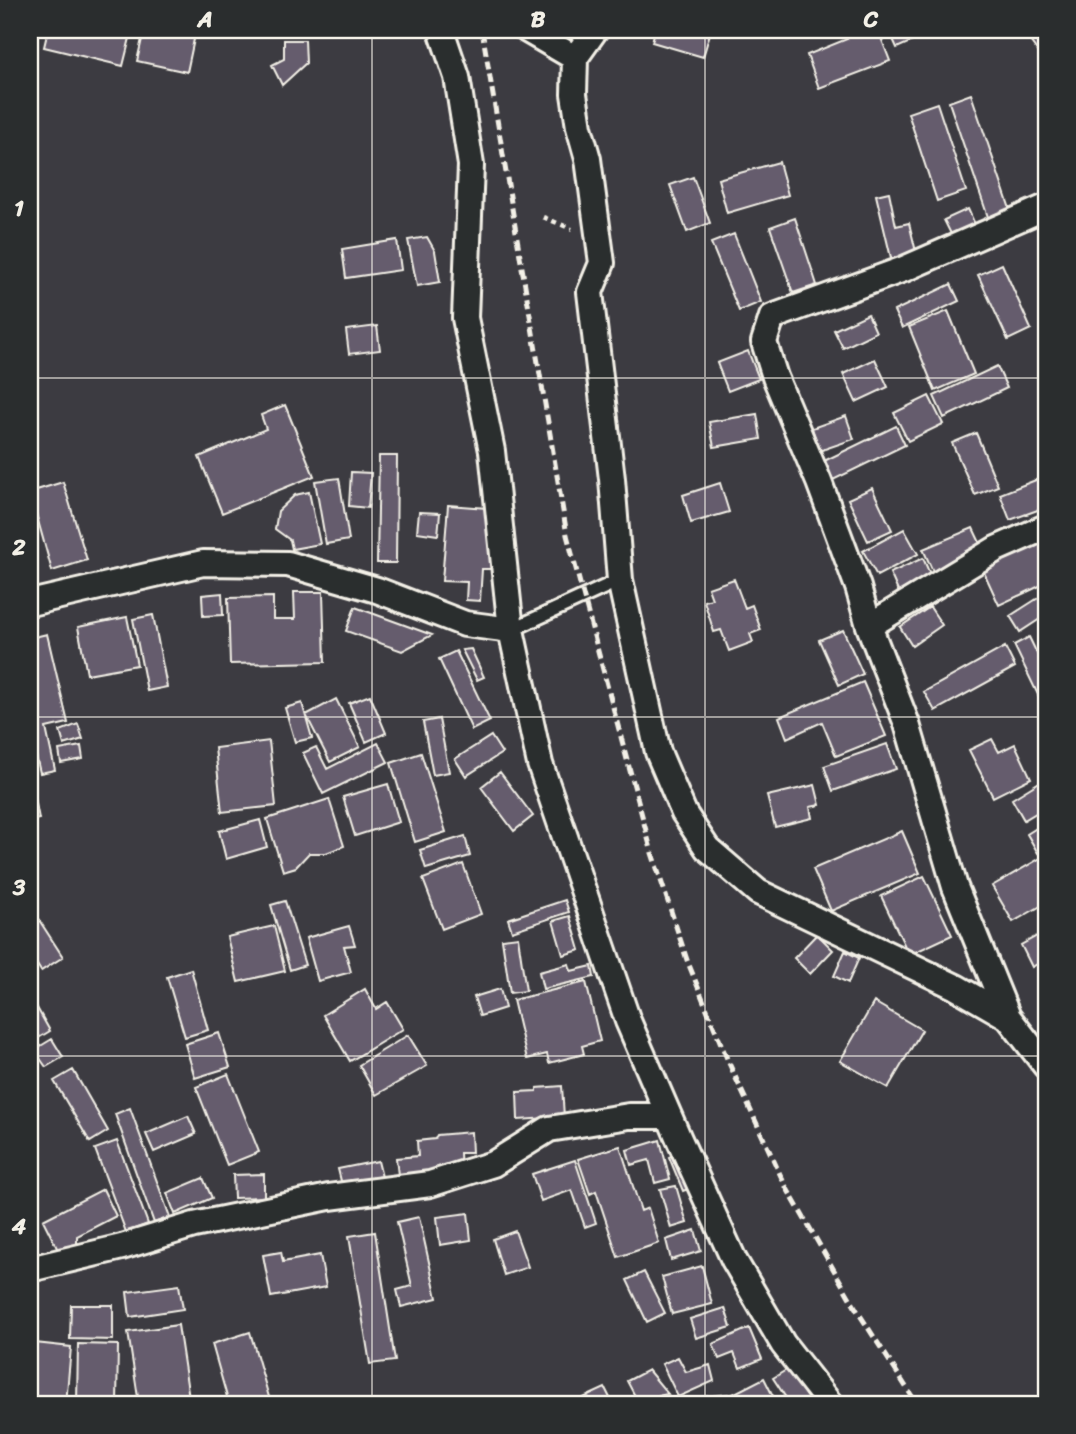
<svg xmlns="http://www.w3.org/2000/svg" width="1076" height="1434" viewBox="0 0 1076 1434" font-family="Sriracha,sans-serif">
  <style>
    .building { fill: #655c6d; stroke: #f4f1e8; stroke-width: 2 }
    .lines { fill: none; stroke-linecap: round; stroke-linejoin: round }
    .service-casing { stroke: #f4f1e8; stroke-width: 18 }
    .minor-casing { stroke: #f4f1e8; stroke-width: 30 }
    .path { stroke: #f4f1e8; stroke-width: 4.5; stroke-dasharray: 5 5; stroke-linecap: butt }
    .service { stroke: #2a2d2e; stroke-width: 12 }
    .minor { stroke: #2a2d2e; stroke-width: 24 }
    .rail { stroke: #f4f1e8; stroke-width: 5; stroke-dasharray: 10 5; stroke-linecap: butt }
    .grid { fill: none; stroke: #f4f1e8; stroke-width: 2; stroke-opacity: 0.55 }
    .neatline { fill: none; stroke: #f4f1e8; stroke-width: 2.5 }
    .grid-label { font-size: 23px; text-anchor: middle; font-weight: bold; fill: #f4f1e8 }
  </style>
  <rect width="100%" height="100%" fill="#3c3b41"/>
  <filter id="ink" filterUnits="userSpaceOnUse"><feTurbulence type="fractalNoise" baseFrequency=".0143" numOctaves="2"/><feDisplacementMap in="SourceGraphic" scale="14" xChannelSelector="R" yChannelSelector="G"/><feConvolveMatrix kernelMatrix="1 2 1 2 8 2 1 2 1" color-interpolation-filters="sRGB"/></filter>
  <g filter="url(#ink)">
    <path class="building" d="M48,30H132L123,66L44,47Z
      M144,30H196L187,72L137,61Z
      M655,30H711L703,57L652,42Z
      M843,30H878L890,61L819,88L807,55L847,39Z
      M889,30H922L924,36L897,48Z
      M1022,30H1046V47L1039,53Z
      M284,40H305L306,63L282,85L272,65L284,59Z
      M971,94L1011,212L989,220L949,102Z
      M937,103L966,191L937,201L908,113Z
      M779,162L788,195L727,213L718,179Z
      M693,177L710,223L687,232L670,185Z
      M889,192L896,226L909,223L917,256L892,262L876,195Z
      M968,209L978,231L955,242L944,220Z
      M795,218L817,285L793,293L770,227Z
      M734,234L761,302L739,311L711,243Z
      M427,237L435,251L440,282L417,286L408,240Z
      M397,240L401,270L346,278L342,249Z
      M1002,264L1031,329L1008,340L978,275Z
      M951,284L959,301L902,328L894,311Z
      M948,311L974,374L935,391L909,327Z
      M868,314L876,332L843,348L834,330Z
      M377,326L380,350L349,354L346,330Z
      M748,351L759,379L728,391L717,363Z
      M875,359L888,387L856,402L843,374Z
      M997,366L1007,388L944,418L934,396Z
      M929,396L943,424L908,441L894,413Z
      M285,405L314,476L222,513L199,457L266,429L261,415Z
      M757,414L761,439L714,447L709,422Z
      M846,416L854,439L819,451L812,428Z
      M896,426L905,445L833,480L824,461Z
      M976,433L998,486L975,495L952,443Z
      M379,456H397L396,563H377Z
      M351,472L371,473L368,508L349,506Z
      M1046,476V507L1010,520L1000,494Z
      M339,478L349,540L326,544L315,481Z
      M63,482L87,560L52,571L30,492Z
      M720,483L729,512L691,523L683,495Z
      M872,488L892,530L868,541L848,499Z
      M309,492L320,544L292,549L290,540L275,529L278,511L295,495Z
      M448,505L487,508L486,520L494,521L491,569H482L480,601L466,600L467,582L442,581Z
      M419,512L440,513L438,535L417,532Z
      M973,528L984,551L934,574L923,549Z
      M904,529L918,554L877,576L863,551Z
      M1046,538V583L999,605L982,568Z
      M923,558L933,581L900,596L890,573Z
      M734,579L745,608L752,605L761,630L750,634L753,642L729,651L721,630L714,632L704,601L712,599L708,588Z
      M294,592H323L325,662L230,664L228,598L273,597V619H295Z
      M222,593L223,615L203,616L202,595Z
      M1046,593V615L1020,632L1010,616Z
      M355,607L432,635L402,651L346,631Z
      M930,607L942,625L912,646L900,627Z
      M153,615L167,687L147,691L133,619Z
      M127,617L137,665L87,674L78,627Z
      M843,630L863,674L839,685L819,640Z
      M47,634L68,723L46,728L55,770L40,773L30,730V638Z
      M1029,637L1046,672V696L1040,699L1014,645Z
      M1005,647L1015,667L935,711L924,692Z
      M471,649L484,677L477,680L462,650Z
      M456,651L490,721L472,730L439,659Z
      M863,682L886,736L836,756L822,722L787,738L779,717Z
      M370,695L386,733L366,742L349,703Z
      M336,699L360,747L330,762L306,715Z
      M302,703L312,738L295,742L285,708Z
      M439,719L449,772L433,775L423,722Z
      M78,724L83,739L64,745L60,731Z
      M491,736L502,753L466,776L455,759Z
      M992,739L999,752L1015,744L1031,778L993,797L969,750Z
      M269,741L276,806L222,812L215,748Z
      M378,743L388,762L323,794L303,753L316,747L327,769Z
      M887,744L896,769L833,791L824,766Z
      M81,746L83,759L61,763L59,750Z
      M421,753L446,832L415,842L391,763Z
      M500,772L533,816L514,831L481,787Z
      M30,773L39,819L30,821Z
      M1046,778V807L1024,820L1012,799Z
      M388,784L399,822L355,836L343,797Z
      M815,785L820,805L810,807L812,818L775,827L767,796Z
      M329,799L344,846L326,853H309L296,867L283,871L267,819Z
      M260,820L267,847L226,859L219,831Z
      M1046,822V847L1038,853L1027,834Z
      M902,831L920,873L831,911L813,869Z
      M465,836L470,856L426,869L420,850Z
      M1046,855V903L1013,922L992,886Z
      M463,864L481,914L442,929L423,879Z
      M924,876L952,935L909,955L881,896Z
      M565,900L569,912L512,931L508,919Z
      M285,901L305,965L290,970L271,905Z
      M30,906L63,957L41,971L30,954Z
      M570,916L580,950L563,955L553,921Z
      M274,926L285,971L238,982L227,937Z
      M349,926L355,945L344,946L351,972L318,981L306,938Z
      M1046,931V959L1032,967L1021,945Z
      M817,934L833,950L810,974L794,958Z
      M518,937L526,991L510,993L502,939Z
      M845,951L859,958L848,983L834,976Z
      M569,964L571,971L592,966L594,977L543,989L539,972Z
      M191,969L208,1030L185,1037L167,977Z
      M586,982L600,1041L582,1046L584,1054L549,1063L547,1054L527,1059L513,1000Z
      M365,989L376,1009L387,1002L403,1029L350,1061L323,1015Z
      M500,989L505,1008L480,1016L474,997Z
      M32,999L50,1031L30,1043V1000Z
      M874,1002L922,1030L888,1088L840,1061Z
      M219,1033L230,1067L195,1078L185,1044Z
      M408,1035L427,1066L376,1095L359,1065Z
      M52,1039L63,1057L46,1067L34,1050Z
      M73,1070L108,1131L90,1142L54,1081Z
      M228,1074L259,1152L227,1165L196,1087Z
      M562,1086L564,1117L518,1120L517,1092L537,1091V1088Z
      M130,1108L170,1217L154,1223L115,1114Z
      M188,1116L196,1134L154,1152L146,1134Z
      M471,1132L472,1153H460L461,1171L398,1175L396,1158L418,1156L417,1141L435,1139L437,1135Z
      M660,1140L670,1179L655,1183L649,1160L631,1165L627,1150Z
      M117,1141L148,1224L126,1232L95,1149Z
      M620,1146L641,1211L648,1208L659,1243L618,1257L596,1191L590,1194L578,1159Z
      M678,1153L691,1188L683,1191L669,1157Z
      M575,1160L596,1223L585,1227L572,1190L541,1201L532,1174Z
      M378,1161L382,1177L342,1185L338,1169Z
      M264,1174V1197L234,1198L233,1175Z
      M203,1178L212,1198L175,1214L167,1193Z
      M676,1186L687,1223L671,1228L660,1189Z
      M103,1189L116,1216L77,1236V1245L60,1254L43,1220Z
      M468,1213L471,1240L440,1245L437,1217Z
      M419,1217L437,1298L401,1307L397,1290L412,1286L397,1222Z
      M695,1230L701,1251L671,1260L666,1240Z
      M515,1231L528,1267L504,1275L493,1239Z
      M375,1232L395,1361L370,1364L349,1236Z
      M281,1252L283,1262L320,1255L326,1287L271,1297L263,1255Z
      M702,1266L712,1304L672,1314L662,1277Z
      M644,1272L665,1313L647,1322L627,1280Z
      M179,1285L183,1309L130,1317L127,1292Z
      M71,1305H113V1340L70,1339Z
      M725,1308L731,1327L696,1338L690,1319Z
      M178,1325L190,1404H139L128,1332Z
      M749,1328L762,1359L740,1368L734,1353L719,1359L713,1344Z
      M250,1332L271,1404H229L212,1344Z
      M35,1343L71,1347L66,1404H30Z
      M78,1344L118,1345L117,1404H77Z
      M678,1357L686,1372L710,1365L714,1381L678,1397L662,1364Z
      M788,1369L811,1404H790L773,1378Z
      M648,1370L668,1394L637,1400L627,1381Z
      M764,1378L777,1404H736L731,1395Z
      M605,1388L613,1404H581L579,1400Z
      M728,1394L733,1404H707L703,1397Z"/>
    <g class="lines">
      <g class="service-casing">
        <path id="service" d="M511,630L620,580"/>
      </g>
      <g class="minor-casing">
        <path id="minor" d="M441,30L457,77L471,165L465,318L492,451L511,630L540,764L628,1021L679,1139L734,1260L783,1344L830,1404
          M527,30L575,58L574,94L579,127L588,159L602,263L590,292L612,479L620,580L658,752L684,813L707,848L758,892L956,987L1008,1017
          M575,58L595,30
          M1046,207L904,269L772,317L764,342L775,377L819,482L858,587L869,626L907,724L955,887L1008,1017L1046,1066
          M30,603L203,563L288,564L377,590L465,624L511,630
          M869,626L996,549L1046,527
          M30,1269L122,1247L194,1225L329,1197L430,1184L493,1164L549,1129L629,1116H669"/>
      </g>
      <path class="path" d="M543,217L572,229"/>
      <use href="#service" class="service"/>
      <use href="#minor" class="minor"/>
      <path class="rail" d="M482,30L567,535L652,853L687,960L728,1061L785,1185L858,1312L917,1404"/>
    </g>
  </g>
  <path class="grid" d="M372,30V1404M705,30V1404M30,378H1046M30,717H1046M30,1056H1046"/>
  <rect width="1076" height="1434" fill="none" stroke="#2a2d2e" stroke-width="77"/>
  <rect x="38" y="38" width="1000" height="1358" class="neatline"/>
  <g class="grid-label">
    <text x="205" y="27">A</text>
    <text x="538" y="27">B</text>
    <text x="871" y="27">C</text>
    <text x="19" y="216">1</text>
    <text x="19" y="555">2</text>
    <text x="19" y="895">3</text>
    <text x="19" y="1234">4</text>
  </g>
</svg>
